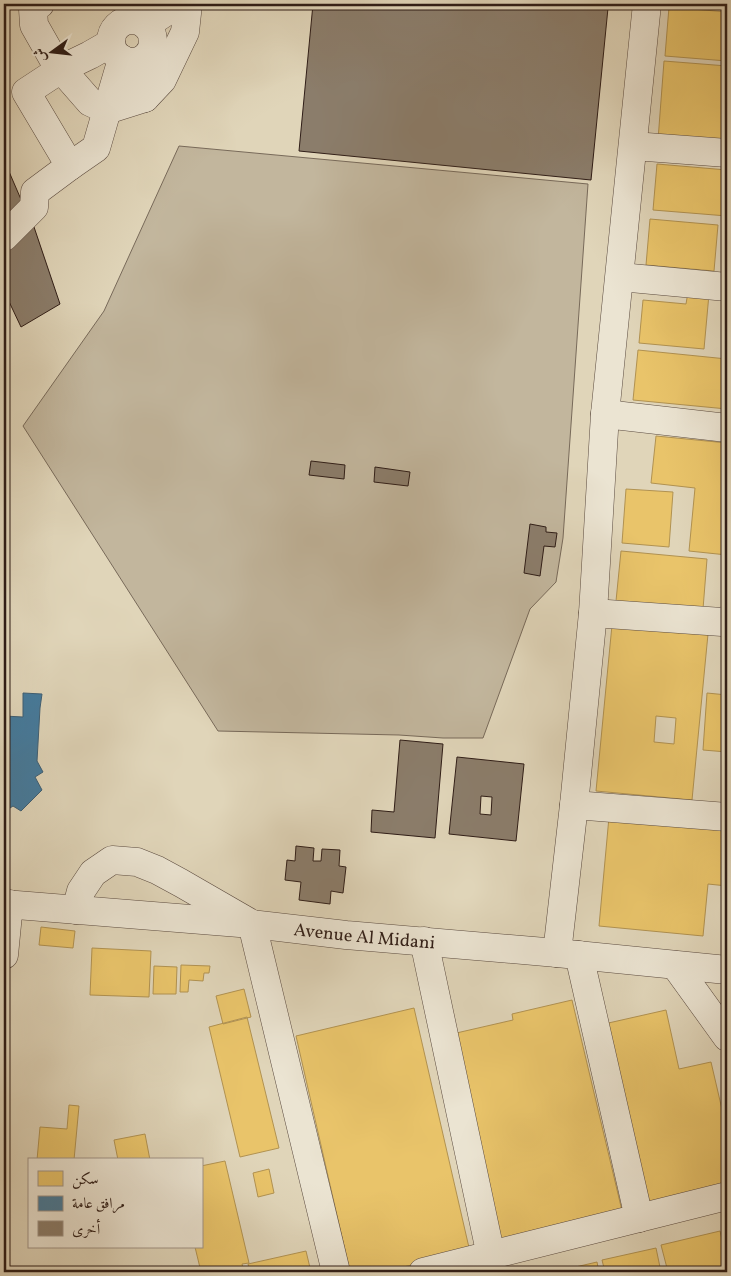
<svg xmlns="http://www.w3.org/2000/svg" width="731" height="1276" viewBox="0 0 731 1276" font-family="Vollkorn,Amiri,serif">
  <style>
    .green { fill: #c2b69d; stroke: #786a5a }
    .homes { fill: #e9c46a; stroke: #b19251; fill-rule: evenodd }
    .public { fill: #457b9d; stroke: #3e5f75 }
    .building { fill: #8b7d6b; stroke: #2f1d17; fill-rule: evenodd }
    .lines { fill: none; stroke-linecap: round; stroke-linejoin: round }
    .minor-casing { stroke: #5b4b40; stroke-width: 29 }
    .minor { stroke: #ebe4d2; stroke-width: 28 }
    .labels { text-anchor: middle; stroke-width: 5; stroke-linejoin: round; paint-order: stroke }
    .street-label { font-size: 18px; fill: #2f1d17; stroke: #ebe4d2 }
  </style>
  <rect width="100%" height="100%" fill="#e0d5b9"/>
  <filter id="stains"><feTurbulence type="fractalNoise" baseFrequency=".004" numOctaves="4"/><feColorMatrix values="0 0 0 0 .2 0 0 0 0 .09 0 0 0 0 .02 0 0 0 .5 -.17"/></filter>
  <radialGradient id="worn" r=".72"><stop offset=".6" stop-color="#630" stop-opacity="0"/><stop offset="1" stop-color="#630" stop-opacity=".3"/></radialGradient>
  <path class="green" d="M179,146L588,184L563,538L556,582L530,609L483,738H443L399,735L218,731L23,426L104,311Z"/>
  <path class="homes" d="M669,7L727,12V61L665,56Z
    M664,61L727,66V146L658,140Z
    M657,164L727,170V216L653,210Z
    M650,219L718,225L714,271L646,265Z
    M688,292L709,294L704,349L639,343L643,300L686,304Z
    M638,350L727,359V409L633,400Z
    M656,436L727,443V555L689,551L695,488L651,483Z
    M626,489L673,492L669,547L622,543Z
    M621,551L707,559L703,609L616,601Z
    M612,625L708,634L692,800L596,791ZM656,716L676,718L674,744L654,742Z
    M707,693L727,695V752L703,750Z
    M609,817L727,828V886L708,884L703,936L599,926Z
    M41,927L75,931L73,948L39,945Z
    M92,948L151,951L149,997L90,995Z
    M181,965L210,966L209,973H204L203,981L189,980L188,992H180Z
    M154,966L177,967L176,994H153Z
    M244,989L251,1017L223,1024L216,996Z
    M572,1000L623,1215L501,1243L452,1034L513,1020L512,1014Z
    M414,1008L470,1252L381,1272H350L296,1036Z
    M666,1010L679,1069L711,1062L727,1131V1186L646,1205L604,1024Z
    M247,1017L279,1148L240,1157L209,1027Z
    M69,1105L79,1106L74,1160H37L40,1127L67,1129Z
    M145,1134L150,1160H118L114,1140Z
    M225,1161L249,1263L242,1264L244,1272H201L195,1247H201V1166Z
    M269,1169L274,1193L258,1197L253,1173Z
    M720,1231L727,1261V1272H668L661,1245Z
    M656,1248L661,1272H605L602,1260Z
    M306,1251L311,1272H250L248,1264Z
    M597,1262L599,1272H554Z"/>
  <path class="public" d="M23,693L42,694L40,708L37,761L43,772L35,777L42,790L21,811L13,806L4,812V716L23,717Z"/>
  <path class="building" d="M313,4H566L608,8L591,180L299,151Z
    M4,160L26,211L4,221Z
    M33,224L60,304L21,327L4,291V253Z
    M311,461L345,465L344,479L309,475Z
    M375,467L410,472L408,486L374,482Z
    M530,524L546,527V532L557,533L555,547L544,546L540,576L524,573Z
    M400,740L443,744L435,838L371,832L372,810L394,812Z
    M457,757L524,764L516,841L449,834ZM481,796L492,797L491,815L480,814Z
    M296,846L314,848L313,861H321L322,849L340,850L339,866L346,867L343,893L331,891L330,904L299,900L301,882L285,880L287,860L295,861Z"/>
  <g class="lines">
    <g class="minor-casing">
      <g id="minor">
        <path d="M40,4L33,9L34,25L55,62L90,102L107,110L96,148L70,166"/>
        <circle cx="132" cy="41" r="21"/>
        <path d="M146,25L178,4"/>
        <path d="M122,59L107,110L145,98"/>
        <path d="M135,62L145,98L162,80L185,32L188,4"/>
        <path d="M633,146L727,153"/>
        <path d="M4,237L34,207L35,192L70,166L26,92L61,69L90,55L111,43"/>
        <path d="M620,277L727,287"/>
        <path d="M605,414L727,428"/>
        <path d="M593,613L722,622L727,620"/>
        <path d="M574,805L727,817"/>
        <path id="s1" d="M4,904L252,924L346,935L557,953L727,970"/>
        <path d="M76,910L81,891L93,873L112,860L137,862L157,870L181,883L252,924L336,1272"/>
        <path d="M424,941L491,1256"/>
        <path d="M557,953L574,805L593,613L605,414L647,4"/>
        <path d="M4,955L9,904"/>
        <path d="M579,955L639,1218"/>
        <path d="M675,965L727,1037"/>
        <path d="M423,1272L727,1196"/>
      </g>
    </g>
    <use href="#minor" class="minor"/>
  </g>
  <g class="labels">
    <g class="street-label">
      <text dy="6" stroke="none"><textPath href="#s1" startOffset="362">Avenue Al Midani</textPath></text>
    </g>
  </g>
  <rect width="731" height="1276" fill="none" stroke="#e0d5b9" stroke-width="20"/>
  <rect x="5" y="5" width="721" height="1266" fill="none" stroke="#2f1d17" stroke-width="2.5"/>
  <rect x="10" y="10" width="711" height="1256" fill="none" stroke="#2f1d17"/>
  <rect x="28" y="1158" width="175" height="90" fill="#ebe4d2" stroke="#a09487"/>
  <rect x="38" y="1171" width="25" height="15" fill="#e9c46a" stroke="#a09487"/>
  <text x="72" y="1184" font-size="15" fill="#2f1d17">سكن</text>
  <rect x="38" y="1196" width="25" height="15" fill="#457b9d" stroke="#a09487"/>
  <text x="72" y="1208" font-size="15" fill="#2f1d17">مرافق عامة</text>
  <rect x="38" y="1221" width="25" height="15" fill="#8b7d6b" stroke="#a09487"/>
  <text x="72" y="1234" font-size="15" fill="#2f1d17">أخرى</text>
  <g transform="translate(52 52) rotate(255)" stroke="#ebe4d2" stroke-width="4" paint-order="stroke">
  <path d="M0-4L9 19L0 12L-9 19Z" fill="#2f1d17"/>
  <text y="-8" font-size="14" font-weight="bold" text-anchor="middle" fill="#2f1d17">ش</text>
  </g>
  <rect width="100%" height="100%" filter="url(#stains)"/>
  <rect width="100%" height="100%" fill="url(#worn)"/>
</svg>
